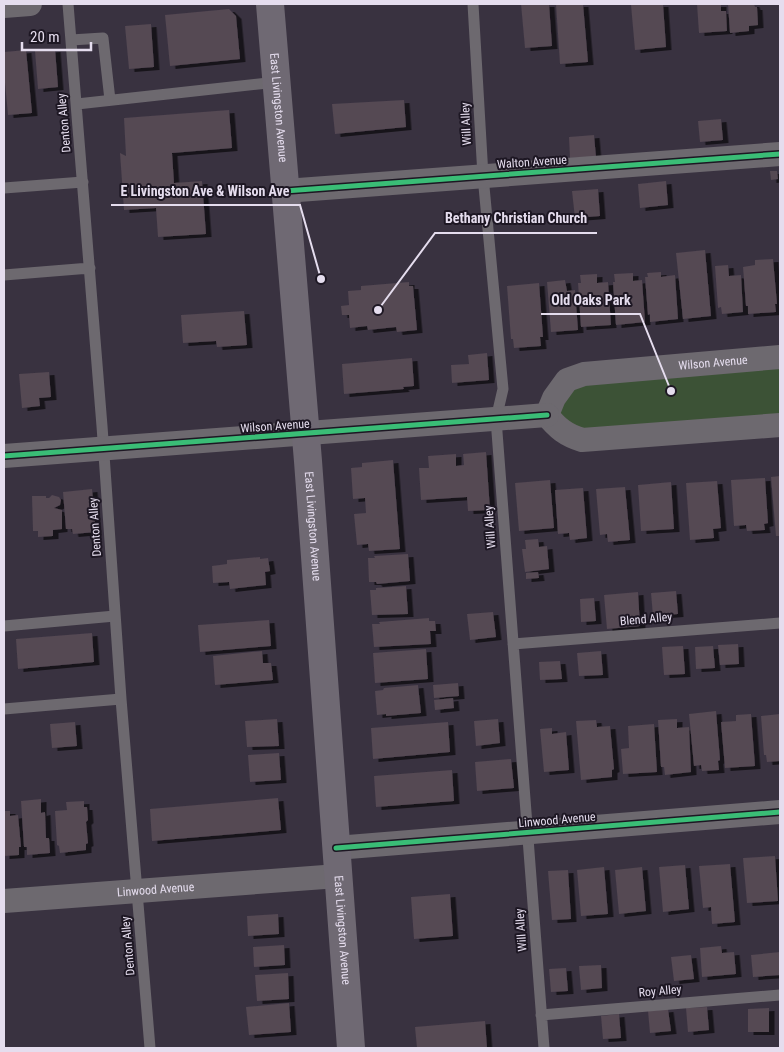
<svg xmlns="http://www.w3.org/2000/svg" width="784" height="1052" viewBox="0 0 784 1052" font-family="'Roboto Condensed',sans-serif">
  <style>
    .green { fill: #3c5236 }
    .building { fill: #544853; filter: url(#shadow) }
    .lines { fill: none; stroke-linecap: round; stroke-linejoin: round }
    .service { stroke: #6d696f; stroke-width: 11 }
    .minor { stroke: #6d696f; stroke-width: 24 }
    .primary { stroke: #6f6973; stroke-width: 28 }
    .cycleway-casing { stroke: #1d1723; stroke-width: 8 }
    .cycleway { stroke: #3abd76; stroke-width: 5 }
    .labels { text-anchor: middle; stroke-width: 4; stroke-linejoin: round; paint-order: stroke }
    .street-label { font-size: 12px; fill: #e5ddee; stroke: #1d1723 }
    .leader { fill: none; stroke: #e5ddee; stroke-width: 2 }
    .callout-dot { fill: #e5ddee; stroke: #1d1723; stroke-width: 2 }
    .callout-label { font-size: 14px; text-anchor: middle; font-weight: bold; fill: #e5ddee; stroke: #1d1723; stroke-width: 4; stroke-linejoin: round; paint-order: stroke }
  </style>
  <defs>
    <filter id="shadow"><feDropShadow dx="5.5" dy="3" stdDeviation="0" flood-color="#0009"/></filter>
  </defs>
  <rect width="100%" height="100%" fill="#393240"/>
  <path class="green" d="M780,360V420L578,436L560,427L556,400L568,381Z"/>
  <path class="building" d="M521,4H549L552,46L525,48Z
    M556,4H583L588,62L560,64Z
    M645,4H663L666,47L635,50L631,5Z
    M697,4H721V11H726L727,31L699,33Z
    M728,4H754L755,7H757L758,25L749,26V31L730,33Z
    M229,9L236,16L240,59L170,66L165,15Z
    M151,24L154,67L129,69L125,26Z
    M55,49L58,87L38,89L35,51Z
    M26,50L32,113L8,115L4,72V52Z
    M404,100L406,127L335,134L332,104Z
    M229,110L232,148L172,153L174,183L202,181L206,234L158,237L156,208L124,210L120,153L126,156L124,118Z
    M721,119L723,140L700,142L698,121Z
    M594,135L596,157L570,158L569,137Z
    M770,171H777L778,179L771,180Z
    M666,181L668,205L640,208L638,184Z
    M598,189L600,216L575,218L572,191Z
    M705,250L711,316L683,319L676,253Z
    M773,259L777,304H775L776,312L748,314V306H746L743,267L755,265V260Z
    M728,265L729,276L741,275L743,312L722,314L721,307L718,308L715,266Z
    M661,272V277L675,275L678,319L650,322V314L648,315L645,277H648L647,273Z
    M633,273V281L642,280L645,322L616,325L613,282H615L614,274Z
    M597,274V283L608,282L611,325L581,327L578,283H581L580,275Z
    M565,280L567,291L575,290L578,330L551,332L547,282Z
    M409,282V286H413L417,330L397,332L396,327L368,330L367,326L350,328L349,315H342L341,306L349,305L348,291L361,290V286Z
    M539,283L543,337H540L541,346L514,348L513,339H511L507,286Z
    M244,311L247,345L217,347L216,341L183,343L181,315Z
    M487,353L489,380L452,383L451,365L469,364L468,355Z
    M412,358L414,386L403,387L404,389L344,394L342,364Z
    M49,372L51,397L39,398L40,406L22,408L19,374Z
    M486,452L490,510L468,511L467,497L421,500L419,468H429L428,456L456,454V466L464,465L463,454Z
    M393,460L400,549L369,551L368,544L357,545L354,514L366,513L365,498L353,499L351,468L362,467V463Z
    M780,476V536H776L771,477Z
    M765,478L768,523L764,524L765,530L747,531L746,525L734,526L731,480Z
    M550,480L554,528L519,531L515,483Z
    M717,481L721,528L713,529L714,538L690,540L686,483Z
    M671,482L674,529L641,531L638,485Z
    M625,487L630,540L608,542L607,534L600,535L596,489Z
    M583,488L587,538L570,540L569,533L558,534L555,490Z
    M92,489L96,532L73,534L72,529H66L63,492Z
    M52,495L59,497L61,500L60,505L54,508L62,510V529L53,530V536L38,537V531H33L32,496H46V498H49Z
    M538,539L539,547L547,546L549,569L525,572L522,549H526L525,540Z
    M408,554L410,581L377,584L376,582H369L368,558H375L374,556Z
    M260,557V559L268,558L270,571L265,572L266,585L230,589L229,582L213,583L212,566L227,564V560Z
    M538,572L539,578L526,579V573Z
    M406,586L408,614L372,615L370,590H376V588Z
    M676,591L678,614L653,616L651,593Z
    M638,592L640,626L607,629L604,595Z
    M594,598L596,621L581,622L580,599Z
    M493,612L496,637L470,640L467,614Z
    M429,618V621H435L436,631H430L431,644L374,647L372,624H380L379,622Z
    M269,620L271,646L200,652L198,625Z
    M92,633L94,662L18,669L16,639Z
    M738,644L739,664L720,665L718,645Z
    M683,646L685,674L664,675L662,647Z
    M713,646L715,668L696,669L695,647Z
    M426,649L428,679L375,683L373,653Z
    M262,651L263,663H271L273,680L215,685L213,656Z
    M601,651L603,675L579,676L577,653Z
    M560,661L562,679L540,680L539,662Z
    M458,683L459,696L434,698L433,685Z
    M418,685L421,713L386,716V714L377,715L375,691L383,690L384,688Z
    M453,698L454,708L435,710L434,700Z
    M716,711L720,760L718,761L719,770L702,771L701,765L694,766L689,714Z
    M751,714L755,766L725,768L721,722L736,721V715Z
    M780,714V761L767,762L766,755H764L761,716Z
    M277,719L279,746L247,747L245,721Z
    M498,719L500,743L476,746L474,721Z
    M677,719V728L689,727L691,772L665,775L664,767H661L658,720Z
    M596,720L597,727L610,726L614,769L612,770V777L581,780L576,721Z
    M75,722L77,746L52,748L50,724Z
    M448,722L450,752L373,759L371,728Z
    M654,724L657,772L623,774L621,749L629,748L628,726Z
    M552,728V734L566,732L569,770L544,772L540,729Z
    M279,753L281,780L250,782L248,755Z
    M511,759L514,788L477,791L475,762Z
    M452,770L454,801L376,807L374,776Z
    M278,798L281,830L152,841L150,809Z
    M41,799V813L45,812L46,838H49L50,853L27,855V847H24L21,801Z
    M84,801V807H87L88,820L86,822L88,843L86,844V850L60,853L59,846L57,845L55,811L67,810L66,802Z
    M4,811H10V816L18,815L21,847H19V855L4,856Z
    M775,856L778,901L747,903L743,858Z
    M730,864L735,922L712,924L711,907L703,908L699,866Z
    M685,865L689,909L663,912L659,867Z
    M604,867L608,914L581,916L577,870Z
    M642,867L646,911L619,914L615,870Z
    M568,870L571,919L552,920L548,871Z
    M450,894L453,936L414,939L411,897Z
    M278,914L279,934L248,936L247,916Z
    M284,945L285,965L254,967L253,947Z
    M721,946L722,953L734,952L736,974L702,977L700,948Z
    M780,952V975L753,977L751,955Z
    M691,955L694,979L674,981L671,957Z
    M601,965L602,988L581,990L579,966Z
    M566,968L568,991L551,992L549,969Z
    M288,973L289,999L257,1001L255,975Z
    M289,1003L291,1032L249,1035L246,1007Z
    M707,1007L709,1030L688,1032L686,1008Z
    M769,1008V1032H748V1009Z
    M668,1009L671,1031L650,1033L648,1011Z
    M619,1014L621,1038L603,1039L601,1016Z
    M485,1021L487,1048H417L415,1027Z"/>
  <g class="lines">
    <path class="service" d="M68,4L102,426L121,699L150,1048
      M473,4L483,176L503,389L496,419L544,1048
      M71,40L103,38L110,100
      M77,104L277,82
      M4,188L83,182
      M4,275L90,268
      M4,626L115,616
      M513,644L780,623
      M4,709L121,699
      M541,1015L780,995"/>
    <g class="minor">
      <path d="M4,6L30,4"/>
      <path d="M285,191L780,154"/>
      <path id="s1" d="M547,415L554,398L567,380L584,374L780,357"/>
      <path d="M547,415C557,428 566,435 582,440L780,425"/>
      <path d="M4,456L547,415"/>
      <path d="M336,848L780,812"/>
      <path id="s2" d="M4,901L338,876"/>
    </g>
    <path class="primary" id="s3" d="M270,4L308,461L351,1048"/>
    <g class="cycleway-casing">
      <path id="cycleway" d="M285,191L780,154
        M4,456L547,415
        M336,848L780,812"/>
    </g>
    <use href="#cycleway" class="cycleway"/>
  </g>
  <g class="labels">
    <g class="street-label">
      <text dy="4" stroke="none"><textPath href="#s3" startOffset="104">East Livingston Avenue</textPath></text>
      <text transform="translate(64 123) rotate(-95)" y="4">Denton Alley</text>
      <text transform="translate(466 124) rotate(-93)" y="4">Will Alley</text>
      <text transform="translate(532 162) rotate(-4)" y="4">Walton Avenue</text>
      <text dy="4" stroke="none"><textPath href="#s1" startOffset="188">Wilson Avenue</textPath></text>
      <text transform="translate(275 426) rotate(-4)" y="4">Wilson Avenue</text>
      <text dy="4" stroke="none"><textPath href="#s3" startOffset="524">East Livingston Avenue</textPath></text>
      <text transform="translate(95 527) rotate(-94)" y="4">Denton Alley</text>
      <text transform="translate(490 527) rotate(-94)" y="4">Will Alley</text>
      <text transform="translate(646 619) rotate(-5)" y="4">Blend Alley</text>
      <text transform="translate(557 820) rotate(-5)" y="4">Linwood Avenue</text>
      <text dy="4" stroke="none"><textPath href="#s2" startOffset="152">Linwood Avenue</textPath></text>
      <text dy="4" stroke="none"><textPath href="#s3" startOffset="929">East Livingston Avenue</textPath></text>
      <text transform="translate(521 930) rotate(-94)" y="4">Will Alley</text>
      <text transform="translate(128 946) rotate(-95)" y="4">Denton Alley</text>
      <text transform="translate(660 991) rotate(-5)" y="4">Roy Alley</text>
    </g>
  </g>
  <path class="leader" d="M321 279L300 205H111M378 310L435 233H597M671 391L640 314H541"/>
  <g class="callout-dot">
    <circle cx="321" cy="279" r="5"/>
    <circle cx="378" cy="310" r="5"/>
    <circle cx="671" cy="391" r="5"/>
  </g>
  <g class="callout-label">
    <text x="205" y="196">E Livingston Ave &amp; Wilson Ave</text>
    <text x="516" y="223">Bethany Christian Church</text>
    <text x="591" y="305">Old Oaks Park</text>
  </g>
  <rect width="784" height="1052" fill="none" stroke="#e5ddee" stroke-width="10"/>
  <path d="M22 42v8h69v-8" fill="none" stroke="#e5ddee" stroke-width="2.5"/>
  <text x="30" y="42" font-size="15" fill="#e5ddee" stroke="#1d1723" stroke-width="4" paint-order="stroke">20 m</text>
</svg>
